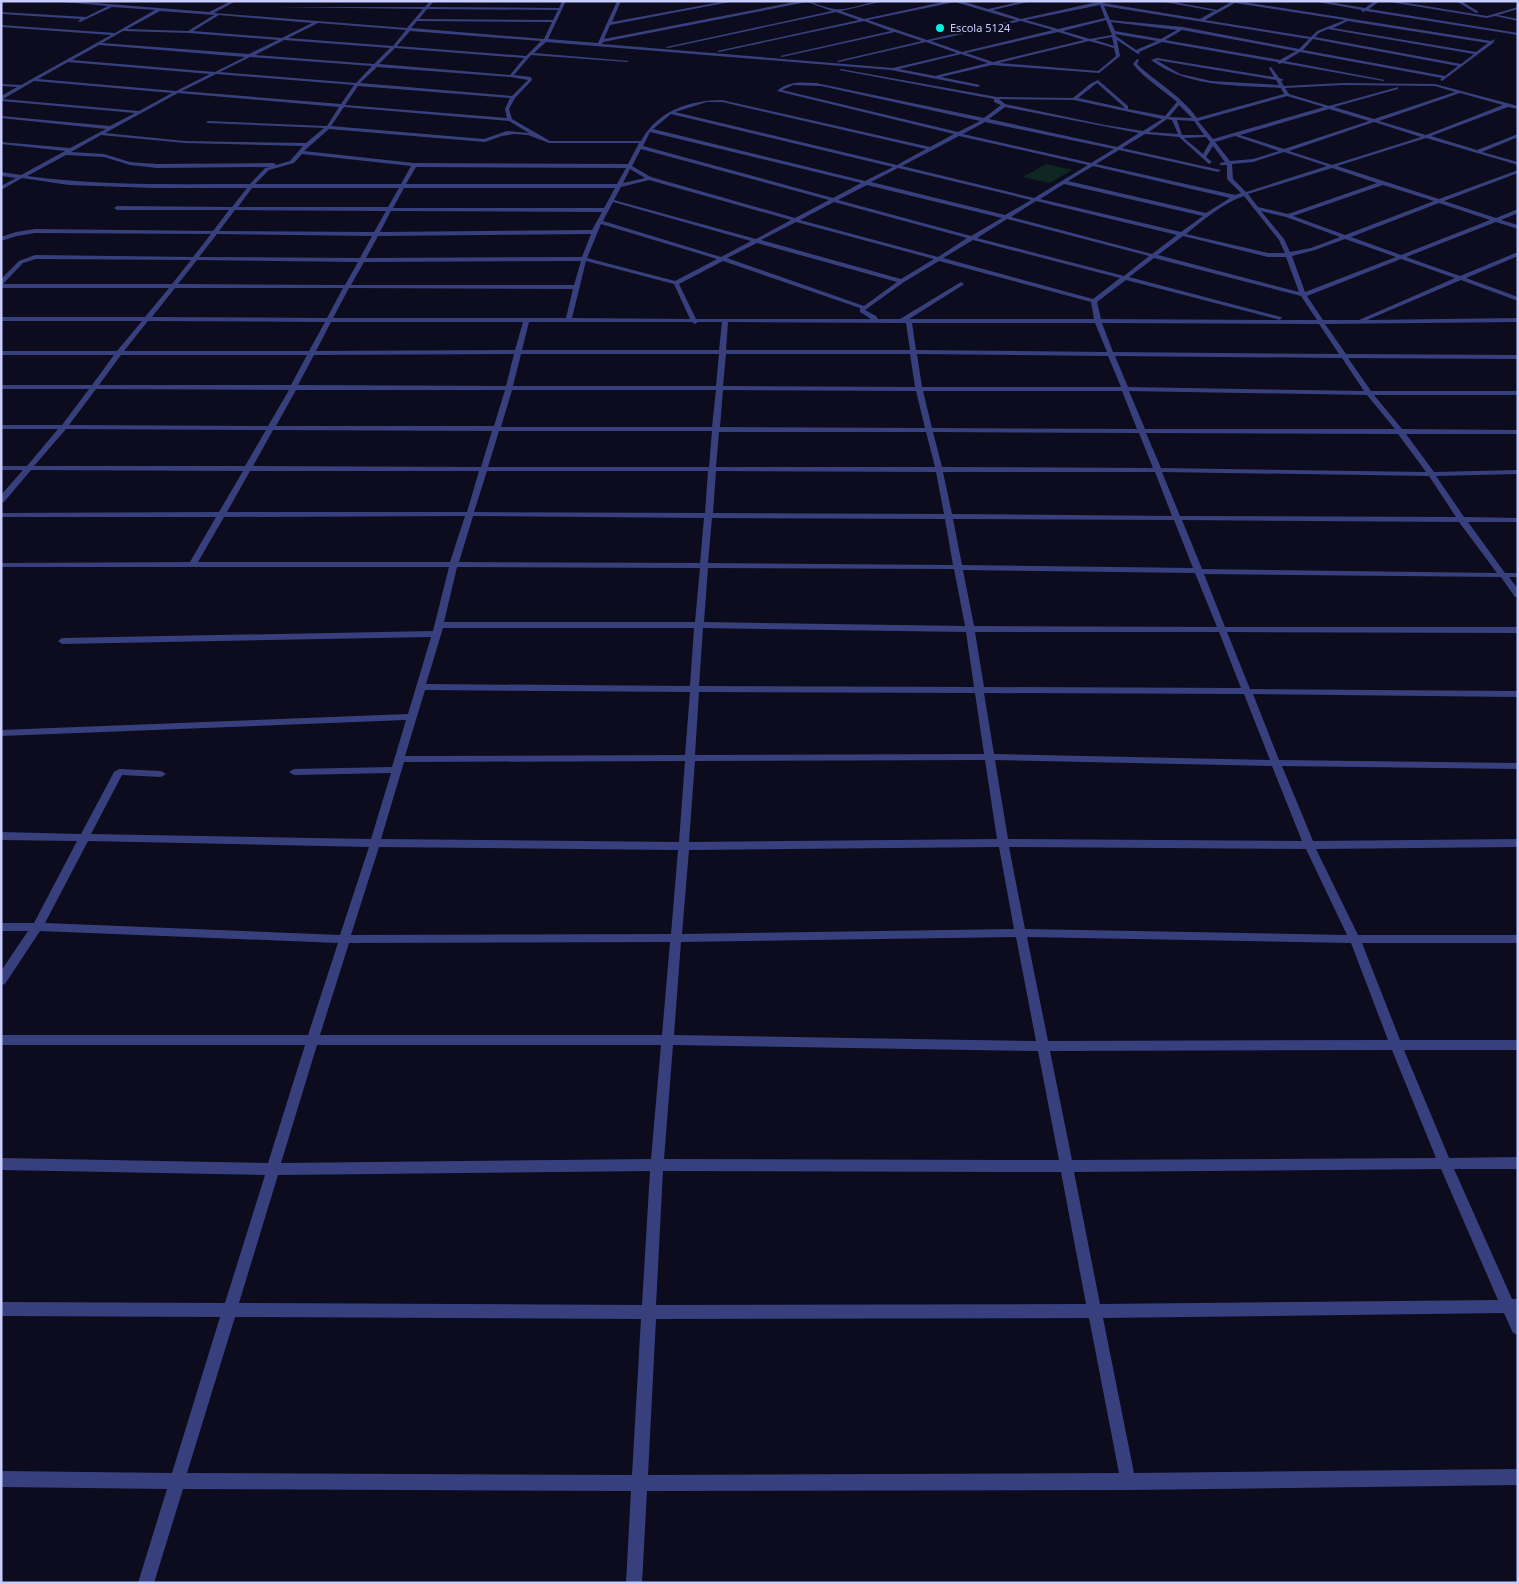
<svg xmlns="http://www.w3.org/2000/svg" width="1519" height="1584" viewBox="0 0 1519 1584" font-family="'Noto Sans',sans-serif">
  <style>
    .green { fill: #0f2722 }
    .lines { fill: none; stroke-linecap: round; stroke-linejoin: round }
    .street { fill: #37407d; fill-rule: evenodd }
    .poi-dot { fill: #01f3e0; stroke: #0c0c1e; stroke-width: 2 }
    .labels { text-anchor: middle; stroke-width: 4.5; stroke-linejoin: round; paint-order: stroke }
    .far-poi-label { font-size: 11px; fill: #c8ccff; stroke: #0c0c1e; text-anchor: start }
  </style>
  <rect width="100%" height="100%" fill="#0c0c1e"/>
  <path class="green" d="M1046,164L1072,170L1050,183L1023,177Z"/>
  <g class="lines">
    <path class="street" d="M52,1H71L209,12L231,1H236L214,13L407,28L423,9L275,7H425L430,1H434L429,7L559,8L562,1H566L548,39L598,43L617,1H621L612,22L726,1H735L610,25L604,39L800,1C816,1 822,8 835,9C847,11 869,1 884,1L841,11L864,19L947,1H962L988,9L1024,1H1032L993,10L1021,19L1102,1L1103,3L1200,19L1214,11L1159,1H1169L1217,10L1231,2L1227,1H1238L1491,41L1495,39L1493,43L1442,81L1440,80L1442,78L1300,52L1285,61L1385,80L1383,81L1282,63L1279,64L1277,62L1162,42L1139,52L1140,53L1138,54L1117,40L1120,56L1099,73L992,65L941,77L980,85L978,87L891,70L546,42L534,53L629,61L627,62L531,55L514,75L531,77L532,80L515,98L509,109L512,119L550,141H641C657,111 690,100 722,100L930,147L954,134L777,91C788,81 802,82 816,83L984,118L1001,105L994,102V99L839,70L841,69L997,97L1073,98L1090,84L1098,80L1128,106V109L1165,116L1177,102C1162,89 1145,79 1133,64L1137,59L1139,60L1137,64C1146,73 1155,79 1165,87C1177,96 1188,106 1197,118L1284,94L1281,88C1237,85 1188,88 1151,60L1157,58L1274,77L1269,68L1271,67L1279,78L1284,80L1281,81L1284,86L1343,83L1435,84L1518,106V109L1508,107L1431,136L1477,150L1518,134V137L1482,152L1518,162V165L1426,138L1337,166L1439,199L1518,170V173L1444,201L1496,218L1518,209V213L1501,220L1518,225V229L1496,222L1406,257L1460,276L1518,252V256L1466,278L1518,297V301L1461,280L1367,320L1518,318V322L1325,324L1346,354L1518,355V359L1348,358L1371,391H1518V395H1374L1402,429L1518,430V434H1406L1434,472L1518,470V474L1436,476L1464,517L1518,518V522H1468L1505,573H1518V577H1509L1518,589V597H1515L1501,577L1204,574L1225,627H1518V633L1227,632L1250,689L1518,691V697L1253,694L1279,760L1518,763V769L1282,766L1313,841L1518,839V847L1316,849L1358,935H1518V943H1362L1400,1040H1518V1050H1404L1449,1158L1518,1157V1169H1454L1512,1299H1518V1335L1513,1333L1504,1313L1103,1318L1134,1473L1518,1469V1485L1128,1490L647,1491L642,1583H626L631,1491L183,1489L154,1583H138L167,1489L1,1487V1471L172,1473L220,1317L1,1316V1302L225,1303L265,1175L1,1170V1158L268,1163L305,1045H1V1035H308L338,943L40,931L5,984L1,985V971L28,931H1V923H34L77,841L1,840V832L81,834L114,772L119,769L161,771L166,774L161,777L122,775L91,834L371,839L391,773L294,775L289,772L294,769L392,767L406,720L1,736V730L408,714L431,637L62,644L58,641L62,638L433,631L449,567H1V563L190,562L216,517H1V513L219,512L243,471L31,470L4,502H1V495L23,470H1V466H27L58,429H1V425H62L89,389H1V385H92L114,355H1V351H117L142,321H1V317H145L169,288H1V279L19,261L35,255L193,257L211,234L35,233L17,236L1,241V237L16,232L35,229L213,231L229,210H117L114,208L117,206L232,207L247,188H154L69,185L22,178L1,190V186L16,178L1,176V172L21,175L65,151L1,144V142L70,148L106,129L1,118V116L110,126L135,113L1,101V96L17,87L1,86V84L21,85L111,35L1,27V25L115,33L155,10L112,7L80,22L78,21L81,19L1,14V12L86,17L108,6ZM807,2L832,11L666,47L668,48L836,12L859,20L717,51L719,52L864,21L891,31L780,56L782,57L895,32L922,41L837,61L839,62L926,42L957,53L893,68L602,44L603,42ZM955,2L1016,20L927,40L868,20ZM1235,3L1345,20L1317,31L1311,37L1205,20ZM1100,5L1105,18L1058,29L1026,20ZM1104,6L1309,39L1299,49L1183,27L1110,20ZM427,9L558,10L553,20L419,19ZM160,11L214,15L188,31L127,29ZM219,15L312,23L282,38L193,31ZM1106,20L1112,35L1090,39L1063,31ZM417,21L552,22L544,39L411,28ZM1021,21L1053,30L962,52L931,41ZM1348,21L1488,43L1476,52L1333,28ZM1111,22L1177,30L1161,39L1115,31ZM318,23L406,30L393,46L288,38ZM1328,29L1474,54L1461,64L1315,37L1319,33ZM1182,30L1296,51L1280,60L1165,40ZM123,31L189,33L278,40L249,54L102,43ZM410,31L541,41L526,56L397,46ZM1058,32L1084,40L993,62L966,53ZM1115,34L1157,41L1136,50L1116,36ZM1112,37L1114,46L1095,40ZM1313,39L1458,66L1445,76L1303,50ZM284,40L390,48L374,64L255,55ZM1089,41L1114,48L1116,56L1098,71L999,63ZM99,45H100L245,57L215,72L72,60ZM395,48L524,58L510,75L379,64ZM961,54L988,63L935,76L899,69ZM250,57L372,66L356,83L220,72ZM1156,60L1276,80L1279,85L1211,81L1180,74ZM68,62L210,74L176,91L38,79ZM377,67L511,77L528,80L512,96L360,83ZM216,74L354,85L341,104L182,91ZM34,81H35L172,93L139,111L3,99ZM1097,83L1124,107V108L1078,98ZM793,85L821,86L980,121L958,132L782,90ZM1343,85L1435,86L1455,92L1374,119L1334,107L1398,89V87L1329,106L1289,94L1285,88ZM358,86L510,98L505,109L507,118L345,105ZM178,93L339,107L327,126L208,121L206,122L208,123L324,128L306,143L185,141L105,133ZM1460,93L1503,105L1426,135L1379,121ZM1287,96L1324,107L1213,139L1198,121ZM999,99L1074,100L1162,119L1143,131L1105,125L1005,104ZM707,102H722L926,149L897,165L675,112ZM1179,105L1192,118L1169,117ZM344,107L509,121L529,133L507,131L484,139L331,126ZM1005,107L1139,133L1117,147L989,119ZM1329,109L1369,121L1284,149L1240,135ZM671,114L893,167L865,181L653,129ZM1167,119L1172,120L1178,134L1149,132ZM1177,120L1194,121L1204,135H1182ZM985,122L1114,149L1091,163L963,134ZM1374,122L1421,137L1332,165L1289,151ZM329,129L485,142L502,136L514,134L528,135L549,143H639L628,164L414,163L304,151ZM650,132L861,183L833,198L643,146ZM1145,134L1179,137L1209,164L1212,162L1206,157L1213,146L1225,162L1220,163V165H1227V179L1241,193L1235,195L1096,164L1119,150L1218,172L1221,170L1122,148ZM101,135L185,143L303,146L290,161L276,165L274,163L157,164L130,162L104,154L71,152ZM959,136L1088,165L1034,198L902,166ZM1235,136L1279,151L1253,159L1230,161L1215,142ZM1206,137L1210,142L1203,154L1184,138ZM641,149L829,200L795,218L651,177L632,166ZM1284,152L1327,166L1246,192L1233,179L1232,164L1253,162ZM302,154L411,166L401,184H255L269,170L294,163ZM66,155L104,157L130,165L157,168L270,167L265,168L250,184C175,184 101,186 27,176ZM1093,166L1230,198L1206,213L1068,181ZM416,167L626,168L617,184H406ZM898,168L1031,200L1005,215L871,182ZM1332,168L1377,183L1288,214L1258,207L1248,194ZM630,169L645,178L623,183ZM649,180L791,220L756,239L614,200L621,187ZM1064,184L1203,216L1181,232L1040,199ZM867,185L1002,218L971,236L838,200ZM1383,185L1434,201L1345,235L1293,216ZM252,188H399L388,207H238ZM404,188H615L604,208H393ZM1244,196L1279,240L1285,253H1268L1186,234C1203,220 1223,203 1244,196ZM1036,201L1177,235L1152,254L1011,217ZM613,202L751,241L721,257L603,221ZM834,202L967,238L938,257L800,220ZM1439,203L1490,220L1401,255L1351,237ZM235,210L386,211L374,232L219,231ZM391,211L602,212L592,230L380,232ZM1261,211L1286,217L1340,237L1311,248L1290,252L1284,239ZM1007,219L1149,256L1124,276L977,238ZM796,222L934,259L901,279L761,240ZM601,224L717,259L675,281L587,258ZM217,234L372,236L360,258L199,257ZM591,234L582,257L366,258L378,236ZM1183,236L1268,257H1286L1299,292L1158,255ZM1345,239L1396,257L1305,292L1292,256L1315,250ZM973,240L1120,278L1093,299L943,258ZM757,243L897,282L864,306L727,258ZM1154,258L1301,296L1317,320H1279L1282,318L1281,317L1129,277ZM36,259L191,260L172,284H3L23,263ZM1401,259L1455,278L1359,320H1323L1307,296ZM197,260L358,262L345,285L178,284ZM581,261L574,285H351L364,262ZM586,261L674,284L690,319L572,318ZM723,261L860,308V312L871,319H696L679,284ZM939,261L1091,302L1094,319H909L963,285L964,284L961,282L900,319H878L876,316L865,310L904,282ZM1126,280L1277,319L1279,320L1101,319L1097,302ZM175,288H343L327,318L152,317ZM349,288L573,289L566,318H333ZM148,321L325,322L309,351H124ZM331,322H523L515,350L316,351ZM529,322H692L695,324L698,322H722L719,350H522ZM728,322L906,323L910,350H726ZM912,323H1095L1107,352L916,350ZM1102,323L1319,324L1339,354L1113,352ZM514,354L506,386L298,385L314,355ZM521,354H719L716,386H513ZM726,354H910L915,387L723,386ZM917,354L1108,356L1121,387H922ZM121,355H307L291,385H99ZM1115,356L1342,358L1364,391L1128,387ZM96,389L289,390L268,426L69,425ZM296,390H505L494,426H276ZM512,390H716L712,427H501ZM723,390L916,391L925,428L720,427ZM923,391H1122L1137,429L932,428ZM1129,391L1367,395L1395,429H1145ZM66,429L266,430L245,466H34ZM273,430L492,431L481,467L253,466ZM499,431H712L709,467H488ZM719,432H926L935,467H716ZM933,432L1139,433L1153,468L942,467ZM1146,433L1398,434L1426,472L1161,468ZM250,471H479L467,512H227ZM487,471H708L705,513L474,512ZM716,471L936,472L944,514L713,513ZM943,472H1155L1172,516L952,514ZM1162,472L1429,476L1456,517L1180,516ZM465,516L450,562H198L224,517ZM473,516L704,518L700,563L459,562ZM712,518L945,519L953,565L708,563ZM953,519L1174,520L1193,568L962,565ZM1182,520L1459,522L1497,573L1202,569ZM457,567L700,568L695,622H444ZM708,568L954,569L965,626L704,622ZM963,570L1195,573L1217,627L974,626ZM443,628H694L690,686L426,684ZM703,628L966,632L974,687L699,686ZM975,632H1219L1241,688L984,687ZM425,690L690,692L685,755L405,756ZM699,692L975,693L984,754L695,755ZM984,693L1244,694L1270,760L994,754ZM985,760L997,839L689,842L695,761ZM995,760L1272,766L1302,841L1008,839ZM685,761L679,842L381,839L404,762ZM88,841L369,847L340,935L45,923ZM379,847L678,850L671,934L351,935ZM999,847L1014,929L682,934L689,850ZM1009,847L1306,849L1347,935L1025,929ZM1016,937L1036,1041L674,1035L681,942ZM1027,937L1351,943L1388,1040L1048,1041ZM670,942L662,1035H320L349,943ZM317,1045H661L651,1159L281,1163ZM673,1045L1038,1051L1059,1160L664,1159ZM1392,1050L1436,1158L1072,1160L1050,1051ZM1441,1169L1498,1300L1100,1304L1074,1172ZM650,1171L642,1305L239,1303L278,1175ZM663,1171L1061,1172L1086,1304L656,1305ZM235,1317L641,1319L632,1475L187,1473ZM1089,1318L1119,1473L648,1475L656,1319Z
      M1312,1H1323L1365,8L1375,1H1380L1369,9L1518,33V35L1366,11L1363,12L1361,11L1362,10Z
      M1384,1H1395L1487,16L1518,7V9L1498,15L1518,19V21L1495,16L1487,18Z
      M1456,1H1461L1479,12L1476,13Z"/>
  </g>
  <circle class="poi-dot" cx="940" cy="28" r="5"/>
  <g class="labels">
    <g class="far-poi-label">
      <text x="950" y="32">Escola 5124</text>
    </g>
  </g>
  <rect width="1519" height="1584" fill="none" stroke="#c8ccff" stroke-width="5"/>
</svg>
